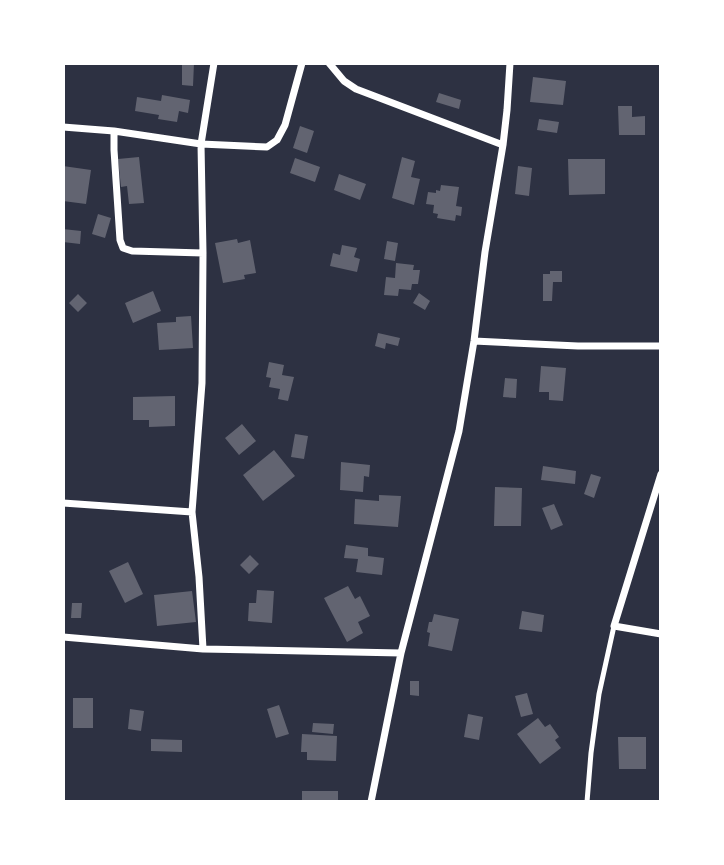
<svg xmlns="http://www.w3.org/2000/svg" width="724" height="865" viewBox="0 0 724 865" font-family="'Asap Condensed',sans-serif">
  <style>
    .building { fill: #626471 }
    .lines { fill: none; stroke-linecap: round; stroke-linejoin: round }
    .service { stroke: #fff; stroke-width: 5 }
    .minor { stroke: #fff; stroke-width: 7 }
  </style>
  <rect width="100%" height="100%" fill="#2d3142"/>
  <path class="building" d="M182,63H194L193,86L182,85Z
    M533,77L566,81L563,105L530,102Z
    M439,93L461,100L459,109L436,102Z
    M162,95L190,100L188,113L179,111L177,122L158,119L159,115L135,111L137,97L161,101Z
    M618,106H632V117L645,116V135H619Z
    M539,119L559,122L557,133L537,130Z
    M300,126L314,131L307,153L293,148Z
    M139,157L144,203L129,204L127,186L121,187L118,159Z
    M402,157L415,161L411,177L420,179L414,205L392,198Z
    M295,158L320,167L315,182L290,173Z
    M568,159H605V194L569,195Z
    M63,166L91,170L86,204L63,201Z
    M518,166L532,168L529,196L515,194Z
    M339,174L366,184L360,200L334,190Z
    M441,185L459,187L456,206L462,207L461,216L456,215L455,221L437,218L438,214L433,213L434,205L426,204L428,192L436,193V190L440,191Z
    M98,214L111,218L105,238L92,234Z
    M63,229L81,231L80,244L63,242Z
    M237,239L238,243L250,240L256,273L244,275L245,279L223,283L215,243Z
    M387,241L398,243L395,261L384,259Z
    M342,245L357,248L354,257L360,259L357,272L330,266L333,253L340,255Z
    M396,263L414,265L413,270H420L418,284H412L411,290L399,289L398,296L384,295L386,277L395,278Z
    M550,271H562V282H553L552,301H543V274H550Z
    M153,291L161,311L133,323L125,303Z
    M419,293L430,301L425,310L413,303Z
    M78,294L87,303L78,312L69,303Z
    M191,316L193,348L159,350L157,323L176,322V317Z
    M378,333L400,338L398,346L386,343L385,349L375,346Z
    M269,362L284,365L282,375L294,377L288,401L278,399L280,389L269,387L271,378L266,377Z
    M541,366L566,368L563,401L549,400V392H539Z
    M505,378L517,379L516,398L503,397Z
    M175,396V426L149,427V420H133V397Z
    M242,424L256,441L239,455L225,438Z
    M295,434L308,436L304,459L291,457Z
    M274,450L295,476L263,501L243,475Z
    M341,462L370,465L369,477L364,476L363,492L340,490Z
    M543,466L576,471L575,484L541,480Z
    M591,474L601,477L594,498L584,494Z
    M495,487L522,488L521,526H494Z
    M379,495L401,496L398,527L354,524L355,499L379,501Z
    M554,504L563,525L551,530L542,508Z
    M346,545L368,548V556L384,558L382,575L356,572L358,559L344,558Z
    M250,555L259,564L249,574L240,565Z
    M128,562L143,594L125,603L109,571Z
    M348,586L355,599L360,596L370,616L358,622L363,633L347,642L324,598Z
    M257,590L274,591L272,623L248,621L249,603H256Z
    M192,591L196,622L157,626L154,595Z
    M72,603H82L81,618H71Z
    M522,611L544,615L542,632L519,629Z
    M434,614L459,619L452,651L428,646L430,633L427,632L429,622H432Z
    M410,681H419V696L410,695Z
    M527,693L533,714L521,717L515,696Z
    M73,698H93V728H73Z
    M279,705L289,734L276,738L267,709Z
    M130,709L144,711L141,731L128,729Z
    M468,714L483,717L479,740L464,737Z
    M538,718L545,727L550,724L559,737L555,740L561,748L540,764L517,734Z
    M313,723L334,724L333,734L312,732Z
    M302,734L337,736L336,761L307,760V752H301Z
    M618,737H646V769H619Z
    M151,739L182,740V752L151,751Z
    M302,791H338V802H302Z"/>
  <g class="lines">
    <path class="service" d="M587,802L591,753L599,694L614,626"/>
    <path class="minor" d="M329,63L344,81L356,89L503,145
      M63,127L114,131V150L120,240L123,248L132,251L203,253
      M114,131L201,144L214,63
      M474,341L578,346H661
      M661,474L614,626L661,634
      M63,503L192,512
      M63,637L203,649L401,653
      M203,649L199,577L192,512L202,383L203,253L201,144L267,147L277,140L285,125L302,63
      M371,802L401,653L459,431L474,341L485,252L503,145L507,110L510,63"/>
  </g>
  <rect width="724" height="865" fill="none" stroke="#ffffff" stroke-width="130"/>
</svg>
